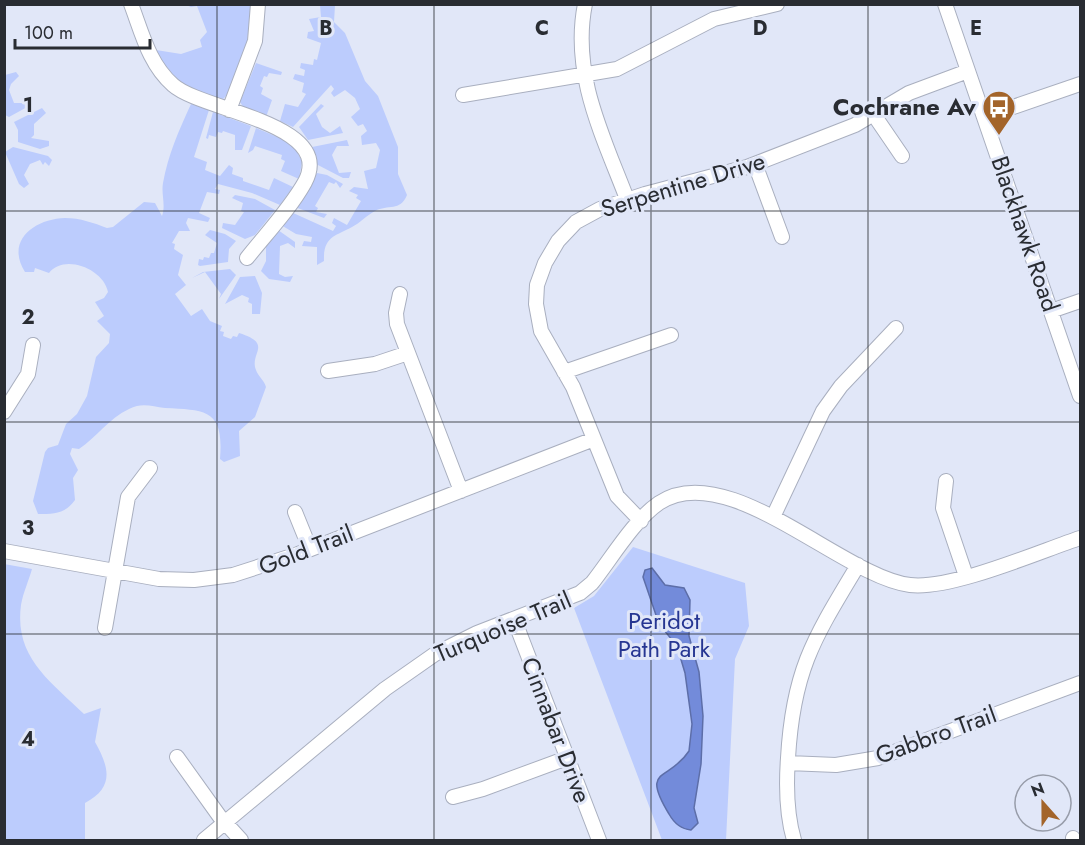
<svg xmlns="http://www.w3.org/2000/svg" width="1085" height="845" font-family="Jost,sans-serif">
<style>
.green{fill:#bcccfd}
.water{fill:#738bda;stroke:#5d6ea8;stroke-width:1.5}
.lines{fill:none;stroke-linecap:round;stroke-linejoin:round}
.minor-casing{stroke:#a9afbf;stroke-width:16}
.minor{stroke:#fff;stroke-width:14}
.grid{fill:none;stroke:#292c32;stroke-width:1.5;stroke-opacity:0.55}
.labels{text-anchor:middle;stroke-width:6;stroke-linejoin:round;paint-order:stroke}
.poi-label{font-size:24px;font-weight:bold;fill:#292c32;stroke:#e1e7f8;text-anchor:end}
.street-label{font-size:24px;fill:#292c32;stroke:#e1e7f8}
.park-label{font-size:24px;fill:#263692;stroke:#e1e7f8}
.grid-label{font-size:20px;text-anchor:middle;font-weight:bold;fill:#292c32;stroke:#e1e7f8;stroke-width:6;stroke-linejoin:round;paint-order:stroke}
</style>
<rect width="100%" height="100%" fill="#e1e7f8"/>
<path class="green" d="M186,5H251L247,43L228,94L223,99C194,98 167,75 156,50L181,54L202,47L200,40L207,32L197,6L191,7Z
M320,5H335L334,22L345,33L365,81L378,96L398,147V174L407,195C400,212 388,204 375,211C367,215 360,223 352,227C336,236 323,236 324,261L317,265V247L302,246L304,241L311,242L312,237L296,234L281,225L291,212L333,231L336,226L332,223L334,218L347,225L361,201L356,198L358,195L349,191L354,187L368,189L364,171L376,168L380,150L376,143L362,145L361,136L367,131L363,124L358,126L351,117L360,109L355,98L345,90L334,97L331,93L334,89L331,85L293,127L280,121L285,104L298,107L306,94L302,92L304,83L293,79L295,74L304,76L305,70L300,68L301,63L313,65L314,59L317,60L321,43L307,38L308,32L314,31L309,19L321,17Z
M256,63L282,72L281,75L269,73L267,77L264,76L260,86L263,88L261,94L272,100L266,117L244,108L240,102Z
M16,72L19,76L11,84L9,90L14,103H28L29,106L9,117L5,115V75Z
M191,104L209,110L194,157L207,162L205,170L220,176L229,165L233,168L232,174L243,178V181L269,190L274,178L293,187L280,205L252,193L218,184L215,189L220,190L219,194L207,192L199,213L210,218L208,222L188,218L186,223L190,231H179L172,243L175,244L174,249L183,255L178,275L186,285L175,294L191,316L202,309L210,321L222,326L220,331L224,332L223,336L231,339L233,336L237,337L239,333C274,344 249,353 256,370C258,376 264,380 266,387L255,417L239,431L240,456L224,462L220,459C224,410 207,410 165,408C152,407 143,402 129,409C108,419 97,437 79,449L72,448L70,454L78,470L73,478L75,500C65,514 54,514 38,514L33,501L45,452L48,448L58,445L66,424L77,414L87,396L96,357L109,343L110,334L97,321L104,316L95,302L104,298L108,292C104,269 64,253 49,273L35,268L34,272H25C5,240 35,219 65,218C80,218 94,223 107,228L113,227L144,202L155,203L162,216C166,205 161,194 163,183C168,155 179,130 191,104Z
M321,104L324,106L316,114L322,127L330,133L340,126L343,133L308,140L299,127Z
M42,108L46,113L34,124V135L31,138L49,141V146L40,149L18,142V130L14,122Z
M213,112L251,126L242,150H235V135L223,131L222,133L218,132L216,137L209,135L208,139L206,138Z
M256,128L294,144L302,162L299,179L281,171L285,161L281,159L282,155L255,146L253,150L248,153Z
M347,140L349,146H337L332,155L339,173L351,172L349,178H343L316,164L312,147Z
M13,147L48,156L52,160L49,166L45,162L43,165L40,160L30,164L24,175L29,184L24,188L19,184L5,152Z
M317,173L327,175L343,184L340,188L336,182L334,184L329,182L315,206L318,208L316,212L327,214L324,218L295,207Z
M235,195L255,199L275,210L255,235L245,239L222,228L223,223L235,225L244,212L241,211L243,203L232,198Z
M210,230L225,234L236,241L229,249L228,262L200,266L198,265L199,259L203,260L204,257L209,258L211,253H214L217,243L205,235Z
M278,230L295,242V248L288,243L280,246L279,274L285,277L293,276L290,282L269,279L261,271L266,261V245Z
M230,269L236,275L219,299L221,294L205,272L192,278L203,272Z
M255,276L262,293L260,314H252V304L248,302L249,298L242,295L225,304L240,277Z
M633,547L745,583L749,626L735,659L726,840H662L574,608L594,596Z
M4,564L32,569C29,580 23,593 21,605C14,657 50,681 84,714L101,708L95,742C109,767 115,787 85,803V840H5Z"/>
<path class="water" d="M652,568L665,585L684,588L690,600L689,636L699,672L703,716L701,764L694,808L698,823L691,830C680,829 674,823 669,814C640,766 669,782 689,751L692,724L685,673L677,646L659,624L643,577L645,570Z"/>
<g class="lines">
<defs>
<path id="minor" d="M131,4C142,33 149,64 173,85C202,111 336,123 305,182C290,209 266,234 247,258
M585,4C571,74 603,136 627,199
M945,4L1080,396
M463,95L617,69L714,19L777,4
M229,110L255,41L258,4
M874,115L902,156
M984,117L1080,84
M755,164L782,237
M400,294L396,313L397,324L461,491
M1051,311L1080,301
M328,371L375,364L408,353
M564,372L671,335
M4,412L28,374L33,345
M946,481L943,508L966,576
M295,512L310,549
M773,517L823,411L841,386L896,328
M641,521L617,496L573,387L541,331L536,304L537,285L545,263L558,241L576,222L600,209L645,194L747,167L855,125L909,93L968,71
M4,551L159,579L194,580L233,575L298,554L594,439
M514,619L599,840
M105,628L128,497L150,468
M177,757L220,817L241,840
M788,763L836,765L878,758L1080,683
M453,797L483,789L567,758
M1073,838L1074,840
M204,840L385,689L435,654L477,633L580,593L592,583C611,559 634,520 659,503C727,457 843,577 910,585C951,590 1038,552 1080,538
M794,840C786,813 786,786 788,758C793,670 814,638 858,565"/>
</defs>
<use href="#minor" class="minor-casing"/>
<use href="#minor" class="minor"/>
</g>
<path class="grid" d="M217,4V840M434,4V840M651,4V840M868,4V840M4,211H1080M4,422H1080M4,634H1080"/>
<defs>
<symbol id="bus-pin" viewBox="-11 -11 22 30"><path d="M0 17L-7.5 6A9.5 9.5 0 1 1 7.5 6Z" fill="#a3642a" stroke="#e1e7f8"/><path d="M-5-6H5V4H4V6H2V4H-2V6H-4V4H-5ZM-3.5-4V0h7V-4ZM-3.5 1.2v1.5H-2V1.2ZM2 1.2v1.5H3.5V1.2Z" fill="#fff"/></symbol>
</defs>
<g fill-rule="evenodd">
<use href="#bus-pin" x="980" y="88" width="38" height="52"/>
</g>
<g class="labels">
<g class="poi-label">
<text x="976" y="115">Cochrane Av</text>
</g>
<g class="street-label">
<text transform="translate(683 185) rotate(-17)" y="8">Serpentine Drive</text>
<text transform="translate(1025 234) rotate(71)" y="8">Blackhawk Road</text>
<text transform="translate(306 550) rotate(-21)" y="8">Gold Trail</text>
<text transform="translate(503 627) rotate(-23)" y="8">Turquoise Trail</text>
<text transform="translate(556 730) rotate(69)" y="8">Cinnabar Drive</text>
<text transform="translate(936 735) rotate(-20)" y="8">Gabbro Trail</text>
</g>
<g class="park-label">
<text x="664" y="629">Peridot<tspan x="664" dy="28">Path Park</tspan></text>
</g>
</g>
<g class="grid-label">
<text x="326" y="35">B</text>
<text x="542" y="35">C</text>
<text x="760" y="35">D</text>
<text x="976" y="35">E</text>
<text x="28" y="112">1</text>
<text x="28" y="324">2</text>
<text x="28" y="535">3</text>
<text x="28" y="746">4</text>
</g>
<rect width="1085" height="845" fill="none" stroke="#292c32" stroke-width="12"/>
<g transform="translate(1043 803) rotate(339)"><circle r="28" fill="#e1e7f8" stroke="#979ca9" stroke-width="1.5"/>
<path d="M0-4.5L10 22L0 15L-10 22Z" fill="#a3642a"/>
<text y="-9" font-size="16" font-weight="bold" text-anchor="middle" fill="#292c32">N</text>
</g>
<path d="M15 39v9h135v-9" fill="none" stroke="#292c32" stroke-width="3"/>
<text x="24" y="39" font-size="18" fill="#292c32" stroke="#e1e7f8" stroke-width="4.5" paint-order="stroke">100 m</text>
</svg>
